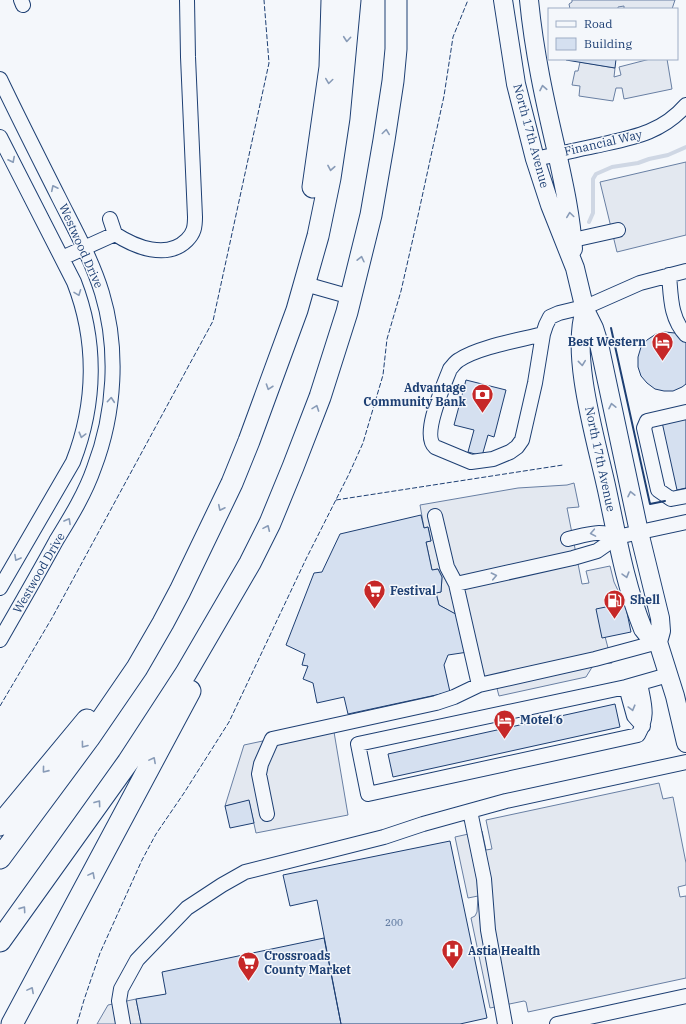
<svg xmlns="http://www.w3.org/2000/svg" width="686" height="1024" font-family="'IBM Plex Serif',serif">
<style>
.parking{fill:#e3e8f0;stroke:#687fa3}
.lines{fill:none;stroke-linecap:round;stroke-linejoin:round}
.stream{stroke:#cfd7e4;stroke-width:4}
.building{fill:#d5e0f0;stroke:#1d3f73}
.minor-casing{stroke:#1d3f73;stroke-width:16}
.major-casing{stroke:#1d3f73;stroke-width:20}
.highway-casing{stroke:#1d3f73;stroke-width:23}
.minor{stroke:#f4f7fb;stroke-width:14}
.major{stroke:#f4f7fb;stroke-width:18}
.highway{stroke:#f4f7fb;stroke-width:21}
.fence{stroke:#1d3f73;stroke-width:1;stroke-dasharray:5 2;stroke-linecap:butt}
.wall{stroke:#1d3f73;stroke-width:2}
.oneway{stroke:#889bb7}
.labels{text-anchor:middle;stroke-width:3;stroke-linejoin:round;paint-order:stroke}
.number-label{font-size:10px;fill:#4b6792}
.street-label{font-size:12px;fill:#1d3f73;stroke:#f4f7fb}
.poi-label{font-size:12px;font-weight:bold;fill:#1d3f73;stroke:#f4f7fb;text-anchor:start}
</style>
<rect width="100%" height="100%" fill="#f4f7fb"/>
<path class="parking" d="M572,0H675L672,9H624V6L618,7V9H570L569,4L572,2Z
M650,59H667L672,89L624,99L622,88H616L613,101L579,96L580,86L572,85L575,71H578L580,62L615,68L614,77L621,75L619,67Z
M686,162V235L617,252L600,182Z
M574,483L579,507L567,508L582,584L589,583L586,571L610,566L614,582L625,605L598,610L612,663L594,664L586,677L499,696L495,681L479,685L464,619L439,605L436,593L441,592L442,577L438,569L432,570L426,542L431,541L428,527L424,528L420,505L518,488L567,485Z
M333,726L348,815L256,833L249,801L225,806L244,745Z
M659,783L663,799L673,797L686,863V885L678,887L680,897L686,896V978L528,1012L526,1002L524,1001L490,1008L471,918L475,916L477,912L478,896L468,898L455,837L482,831L486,850L492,849L486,820Z
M136,999L141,1024H97L108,1005Z"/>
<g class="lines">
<path class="stream" d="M589,222L593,213V179L596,174L612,167L638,163L649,159L668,155L686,147"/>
</g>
<path class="building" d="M566,59H616L615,68L566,60Z
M665,332L675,333L686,339V384L682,387L673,391H664L655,389L647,383L641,376L638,367V357L641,347L647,340L656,334Z
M466,380L506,390L494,437L488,435L482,456L468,452L474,430L454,425Z
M686,417V488L677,490L662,422Z
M421,515L424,528L428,527L431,541L426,542L432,570L438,569L442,577L441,592L436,593L439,605L463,618L468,652L448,655L444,665L450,692L348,714L344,697L317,703L313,683L303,679L308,666L302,665L305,654L286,645L314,573L322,572L340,534Z
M625,603L631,632L602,638L596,609Z
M615,704L620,727L393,777L388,754Z
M249,800L254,823L230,828L225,806Z
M450,841L487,1018L460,1024H341L317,900L290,906L283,875Z
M324,938L341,1024H141L136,999L166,994L162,972Z"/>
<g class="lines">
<defs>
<path id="minor" d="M21,0L23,5
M0,79C19,119 39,158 59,198C74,228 92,260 102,293C119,349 115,413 94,468C85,494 70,518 56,541C38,574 19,607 0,640
M0,137L74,282C97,341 96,403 73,462L0,588
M535,159C555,155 575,150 595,146C630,138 661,134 686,105
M110,219L115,234C135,247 167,260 187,240C194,233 195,227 195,217L188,57L187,0
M573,240L618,230
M62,258L115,234
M669,275C671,296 670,318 686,335
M305,284L351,297
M543,334C520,340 478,347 459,360C455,362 453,366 450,369C444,385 421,435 435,447L471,462L493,459L510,452L517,447L522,440L535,383L543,334L546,325L550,317L559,313L588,306L640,283L686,271
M686,412L647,421L644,428L658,490L671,499L686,496
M435,516L447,567L456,584L479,685
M568,539C586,535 599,529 617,537
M456,584L573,558L597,551L617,537L686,522
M640,683C644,705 649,715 638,735L368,794L358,744L626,687L668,675
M626,687L634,716L643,726
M470,811L484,879L488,930L505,1024
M267,814L259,774L261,764L272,739L436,703L454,697L479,685L595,659L658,642
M123,1024L119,1001L121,989L137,960L187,908L222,885L245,872L384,837L423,824L506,801L686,762
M557,1024L686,996"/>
<path id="major" d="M503,0L516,84L535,159L550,205L575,268L585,310L594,328L599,344L639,532L660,618L661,631L658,642
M529,0C534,52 545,102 557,153C564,185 571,216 573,249
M585,310C570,356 597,443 607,490C617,536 625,585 643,629L647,634L658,642L675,696L686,743"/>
<path id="highway" d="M313,187L330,67L332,0
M0,825L87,720
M0,858L89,738L137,668L163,623L180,591L232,483L249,441L297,310L318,236L330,178L339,118L350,0
M0,941L128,762L186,673L250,563L270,523L293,467L320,397L347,312L371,215L384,140L393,81L396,49V0
M12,1024L190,691"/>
</defs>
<use href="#minor" class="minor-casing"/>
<use href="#major" class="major-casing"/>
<use href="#highway" class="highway-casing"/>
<use href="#minor" class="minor"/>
<use href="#major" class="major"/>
<use href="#highway" class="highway"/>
<path class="fence" d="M336,500L563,465
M0,706L52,618L213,321L269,63L264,0
M77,1024L84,1000L100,953L142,860L156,834L184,793L229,722L306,559L349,474L363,443L383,375L387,339L401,291L414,234L444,96L453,37L468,0"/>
<path class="wall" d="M611,328L650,504L665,501"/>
</g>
<defs><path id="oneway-chevron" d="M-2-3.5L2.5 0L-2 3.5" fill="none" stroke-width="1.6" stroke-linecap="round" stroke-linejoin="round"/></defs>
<g class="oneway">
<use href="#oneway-chevron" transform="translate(347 39) rotate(95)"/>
<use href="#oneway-chevron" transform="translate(329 81) rotate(98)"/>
<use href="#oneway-chevron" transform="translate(543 88) rotate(-101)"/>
<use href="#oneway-chevron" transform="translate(386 132) rotate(-82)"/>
<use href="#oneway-chevron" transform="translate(12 160) rotate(63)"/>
<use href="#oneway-chevron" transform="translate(331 168) rotate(100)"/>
<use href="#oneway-chevron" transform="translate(54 188) rotate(-116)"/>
<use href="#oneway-chevron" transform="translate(570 215) rotate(-98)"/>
<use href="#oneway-chevron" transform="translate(361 259) rotate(-77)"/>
<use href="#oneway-chevron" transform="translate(78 293) rotate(69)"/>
<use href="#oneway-chevron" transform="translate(582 363) rotate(84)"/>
<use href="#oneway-chevron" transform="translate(269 387) rotate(109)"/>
<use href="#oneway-chevron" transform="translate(111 400) rotate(-85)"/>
<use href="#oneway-chevron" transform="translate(612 406) rotate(-102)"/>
<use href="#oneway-chevron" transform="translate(316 408) rotate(-70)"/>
<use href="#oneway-chevron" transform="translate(82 435) rotate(105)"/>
<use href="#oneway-chevron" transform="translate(631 494) rotate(-102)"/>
<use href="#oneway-chevron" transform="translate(221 508) rotate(116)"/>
<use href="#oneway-chevron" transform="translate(68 521) rotate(-61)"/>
<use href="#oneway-chevron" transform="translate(267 528) rotate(-66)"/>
<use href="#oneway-chevron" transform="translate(593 533) rotate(170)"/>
<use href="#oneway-chevron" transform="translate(17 558) rotate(119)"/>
<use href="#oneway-chevron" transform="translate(626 575) rotate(74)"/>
<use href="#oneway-chevron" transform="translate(494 576) rotate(-12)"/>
<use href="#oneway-chevron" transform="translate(632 708) rotate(75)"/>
<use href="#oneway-chevron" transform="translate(84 745) rotate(127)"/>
<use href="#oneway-chevron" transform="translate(153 760) rotate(-62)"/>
<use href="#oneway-chevron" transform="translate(45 770) rotate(129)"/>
<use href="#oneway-chevron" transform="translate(98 803) rotate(-54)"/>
<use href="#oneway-chevron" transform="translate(92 875) rotate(-62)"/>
<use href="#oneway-chevron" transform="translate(23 909) rotate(-55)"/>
<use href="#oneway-chevron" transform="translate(31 990) rotate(-62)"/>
</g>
<defs>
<symbol id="hotel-pin" viewBox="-11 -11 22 30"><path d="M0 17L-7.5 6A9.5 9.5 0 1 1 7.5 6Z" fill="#c62828" stroke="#f4f7fb"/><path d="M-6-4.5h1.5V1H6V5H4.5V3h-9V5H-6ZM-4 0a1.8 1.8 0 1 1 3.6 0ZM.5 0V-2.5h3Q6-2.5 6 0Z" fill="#fff"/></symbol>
<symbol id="bank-pin" viewBox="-11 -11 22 30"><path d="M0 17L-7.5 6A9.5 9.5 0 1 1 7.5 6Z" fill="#c62828" stroke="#f4f7fb"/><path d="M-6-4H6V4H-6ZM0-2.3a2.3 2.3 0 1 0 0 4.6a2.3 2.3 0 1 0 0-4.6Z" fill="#fff"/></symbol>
<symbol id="supermarket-pin" viewBox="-11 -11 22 30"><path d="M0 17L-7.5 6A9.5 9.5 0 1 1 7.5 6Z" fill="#c62828" stroke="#f4f7fb"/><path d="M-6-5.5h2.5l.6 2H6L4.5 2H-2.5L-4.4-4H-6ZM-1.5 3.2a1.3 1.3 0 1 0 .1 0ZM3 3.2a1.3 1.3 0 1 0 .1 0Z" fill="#fff"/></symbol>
<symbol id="fuel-pin" viewBox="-11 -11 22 30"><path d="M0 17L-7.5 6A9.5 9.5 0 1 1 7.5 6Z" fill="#c62828" stroke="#f4f7fb"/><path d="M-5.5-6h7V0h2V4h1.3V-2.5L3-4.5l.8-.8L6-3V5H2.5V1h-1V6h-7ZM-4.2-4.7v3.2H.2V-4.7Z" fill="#fff"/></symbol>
<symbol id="hospital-pin" viewBox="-11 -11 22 30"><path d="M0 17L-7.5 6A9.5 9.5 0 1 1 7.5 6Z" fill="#c62828" stroke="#f4f7fb"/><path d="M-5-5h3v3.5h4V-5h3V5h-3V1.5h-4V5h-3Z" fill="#fff"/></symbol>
</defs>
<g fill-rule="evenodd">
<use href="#hotel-pin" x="650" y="330" width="25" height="34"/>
<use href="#bank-pin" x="470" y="382" width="25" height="34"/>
<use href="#supermarket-pin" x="362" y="578" width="25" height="34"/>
<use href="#fuel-pin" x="602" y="588" width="25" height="34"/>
<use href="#hotel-pin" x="492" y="708" width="25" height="34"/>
<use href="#hospital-pin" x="440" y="938" width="25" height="34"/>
<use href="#supermarket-pin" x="236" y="950" width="25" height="34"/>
</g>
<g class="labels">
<g class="number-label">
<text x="394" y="926">200</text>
</g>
<g class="street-label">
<text transform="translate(531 136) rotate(75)" y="4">North 17th Avenue</text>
<text transform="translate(603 143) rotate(-13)" y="4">Financial Way</text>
<text transform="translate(81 246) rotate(66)" y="4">Westwood Drive</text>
<text transform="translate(600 459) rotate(78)" y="4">North 17th Avenue</text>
<text transform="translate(39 573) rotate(-60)" y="4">Westwood Drive</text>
</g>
<g class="poi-label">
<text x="646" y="346" text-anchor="end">Best Western</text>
<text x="466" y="392" text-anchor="end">Advantage<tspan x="466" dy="14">Community Bank</tspan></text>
<text x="390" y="595">Festival</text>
<text x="630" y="604">Shell</text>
<text x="520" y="724">Motel 6</text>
<text x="468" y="955">Astia Health</text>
<text x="264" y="960">Crossroads<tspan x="264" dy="14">County Market</tspan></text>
</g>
</g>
<rect x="548" y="8" width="130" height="52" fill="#f4f7fb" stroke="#9eadc5"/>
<rect x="556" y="21" width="20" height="6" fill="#f4f7fb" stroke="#9eadc5"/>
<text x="584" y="28" font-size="12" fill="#1d3f73">Road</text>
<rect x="556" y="38" width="20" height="12" fill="#d5e0f0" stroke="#9eadc5"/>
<text x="584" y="48" font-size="12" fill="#1d3f73">Building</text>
</svg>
